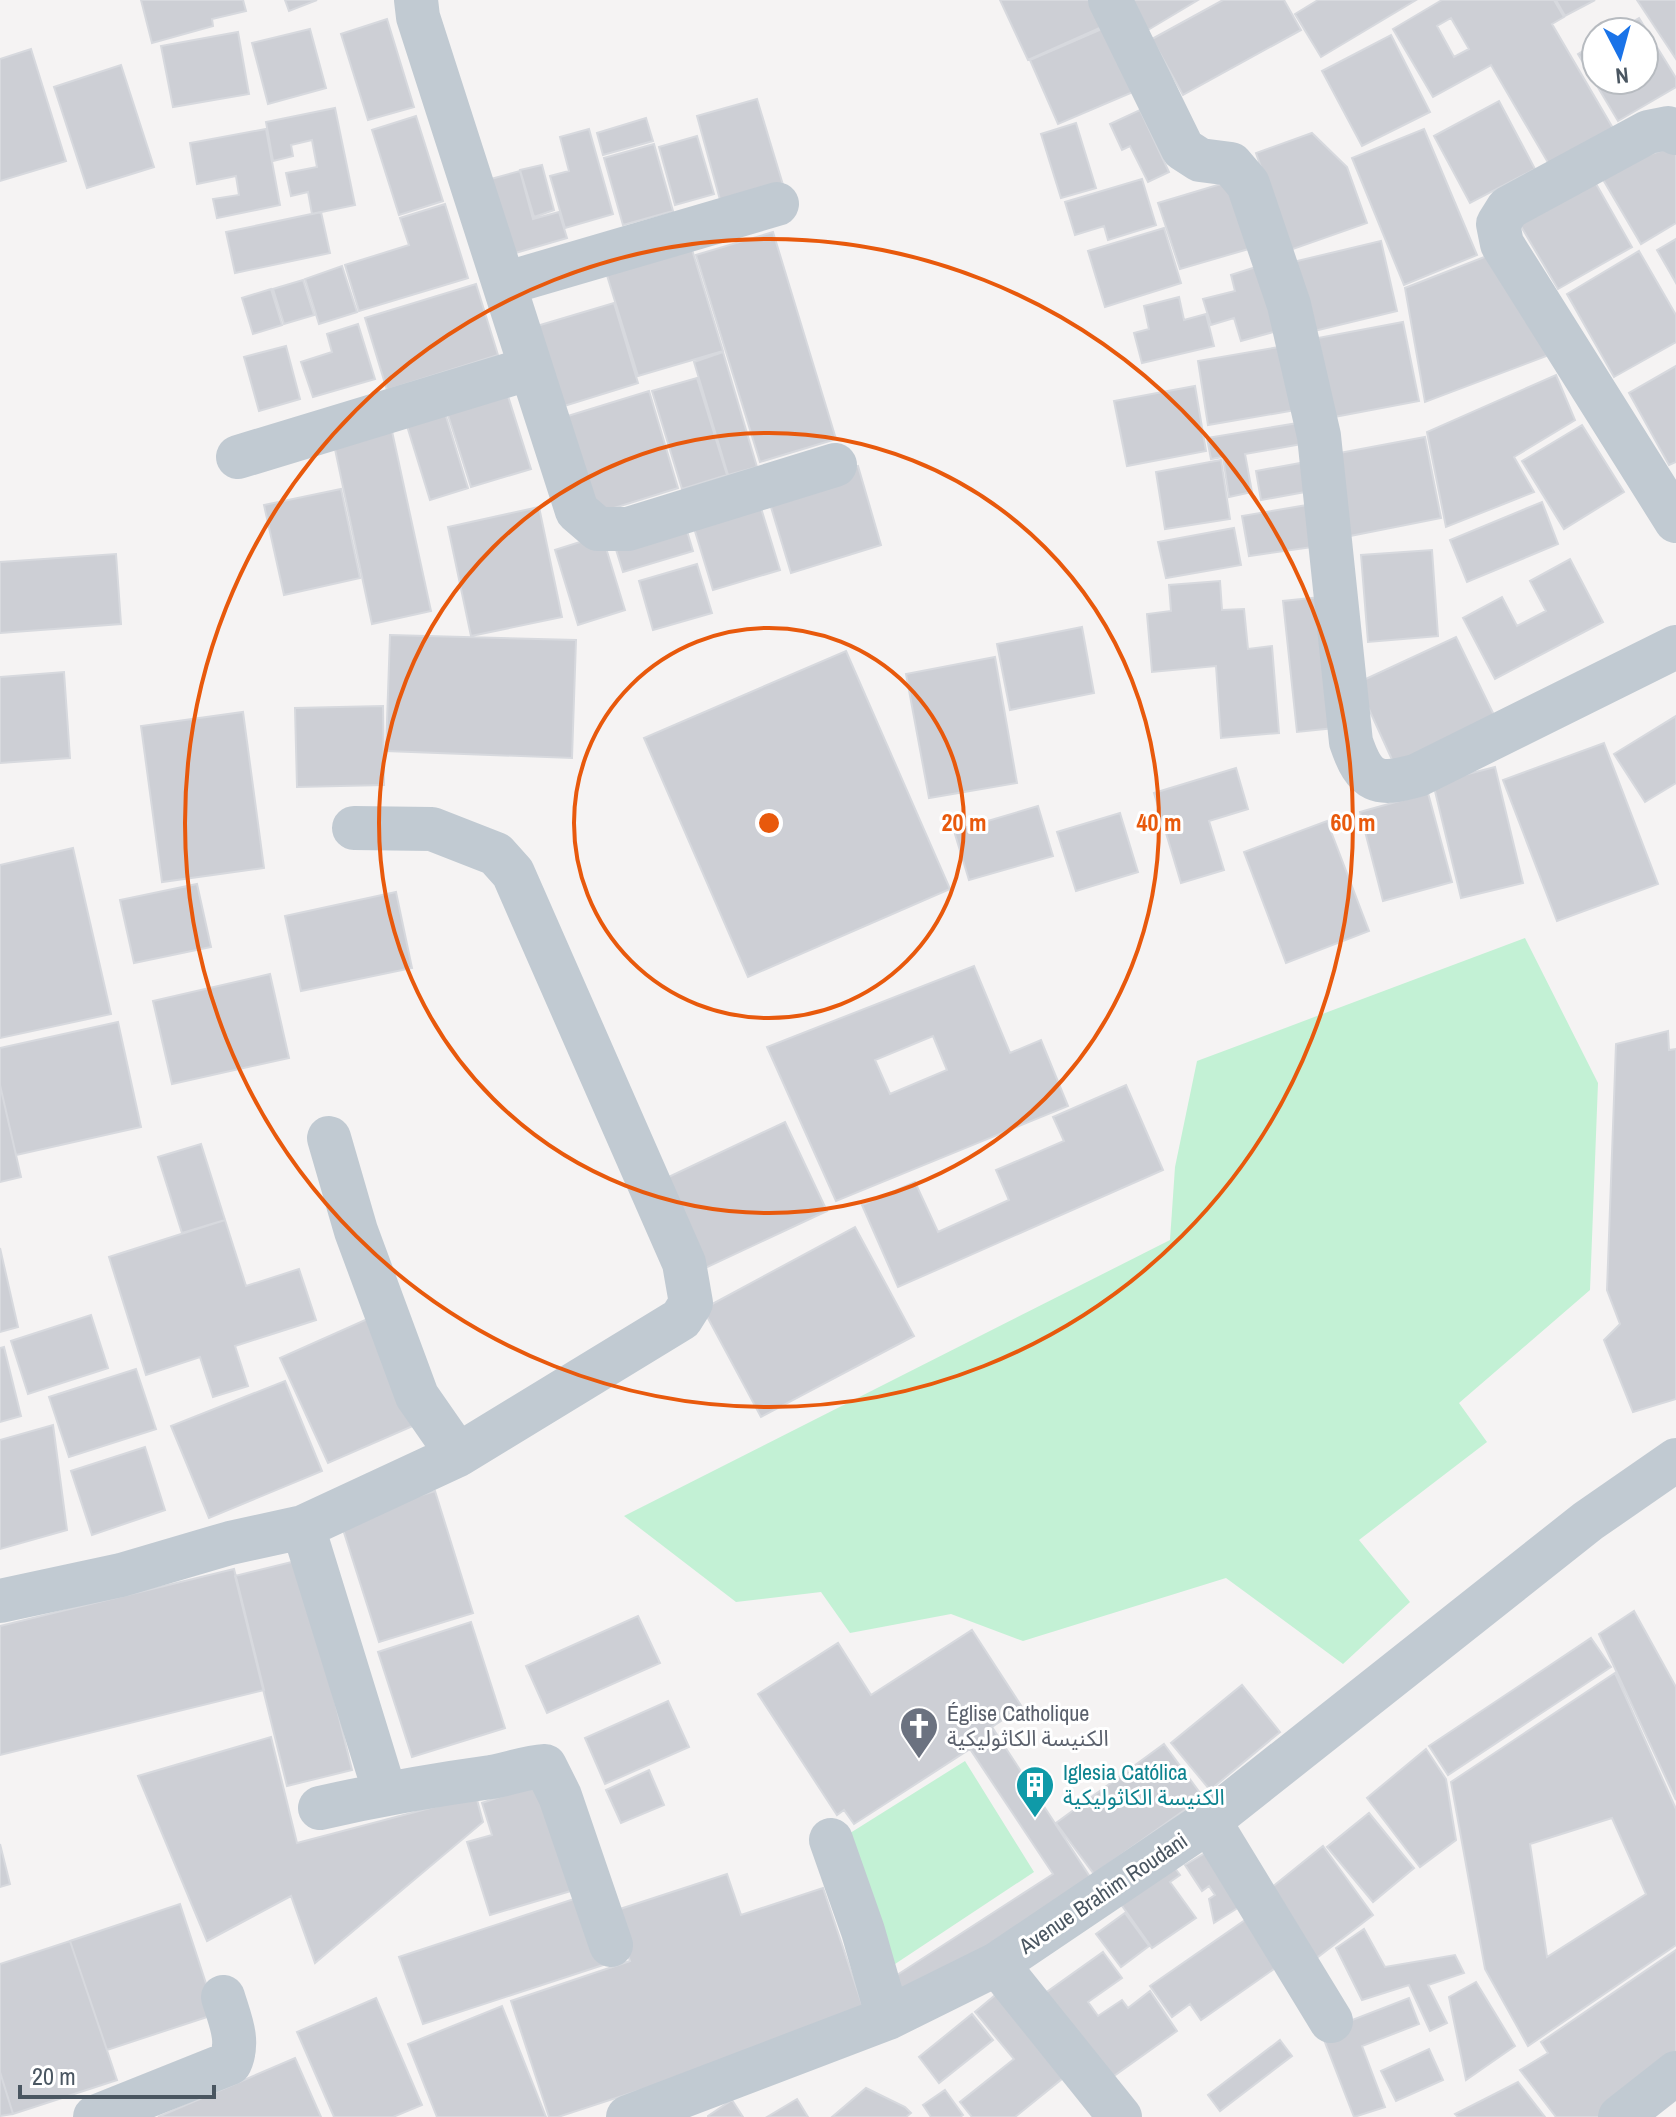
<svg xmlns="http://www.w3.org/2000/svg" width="1676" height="2117" font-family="'Archivo Narrow','Noto Sans Arabic',sans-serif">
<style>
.green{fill:#c3f1d5}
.building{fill:#cdcfd5;stroke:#d7d9de;stroke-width:2;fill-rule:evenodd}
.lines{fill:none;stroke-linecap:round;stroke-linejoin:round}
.minor{stroke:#c1cad2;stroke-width:44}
.ring{fill:none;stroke:#e8590c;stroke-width:4}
.labels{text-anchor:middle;stroke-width:6;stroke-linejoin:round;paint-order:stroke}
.worship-label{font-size:22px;fill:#5b616d;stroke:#fff;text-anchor:start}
.culture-label{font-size:22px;fill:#0d838f;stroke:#fff;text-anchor:start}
.street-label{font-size:22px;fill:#4a5661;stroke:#fff}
.centre{fill:#e8590c;stroke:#fff;stroke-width:4}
.ring-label{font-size:24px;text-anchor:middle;font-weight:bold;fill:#e8590c;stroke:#fff;stroke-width:6;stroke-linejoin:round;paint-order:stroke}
</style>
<rect width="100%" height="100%" fill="#f5f3f3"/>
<path class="green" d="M1525,938L1598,1083L1590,1290L1459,1403L1487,1442L1359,1540L1410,1602L1343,1664L1226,1578L1023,1641L951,1614L850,1633L821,1592L736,1602L624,1516L1170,1240L1175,1167L1197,1061Z
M965,1761L1034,1872L889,1968L847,1835Z"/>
<path class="building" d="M141,0H243L246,11L212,19L213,26L152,43Z
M285,0H317L289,11Z
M1000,0H1090L1102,27L1028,60Z
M1130,0H1198L1148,30Z
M1223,0H1284L1301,30L1183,95L1152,39Z
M1318,0H1416L1321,57L1295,14Z
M1442,0H1554L1564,17L1552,24L1614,130L1550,166L1491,65L1433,97L1393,29ZM1451,18L1469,49L1454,57L1437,26Z
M1556,0H1595L1565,16Z
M1637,0H1676V59Z
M1639,18L1676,78V87L1618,121L1578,54L1596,43V80H1644V32H1615Z
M387,19L414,107L368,120L341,34Z
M1104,28L1133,92L1058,124L1030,60Z
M310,29L326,88L268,104L252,43Z
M238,32L249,94L173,107L161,46Z
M1391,35L1430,112L1362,146L1322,71Z
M31,49L66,161L0,181V59Z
M121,65L154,167L87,188L54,87Z
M757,99L784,188L722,207L697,116Z
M1499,101L1535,169L1470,203L1434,136Z
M335,108L355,205L312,214L308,192L291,196L286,173L317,167L312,140L291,145L293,156L273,161L266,122Z
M1140,110L1169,172L1148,182L1130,146L1122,150L1110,124Z
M416,116L443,201L399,215L372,130Z
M646,118L653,141L603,155L597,133Z
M1076,123L1096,188L1061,198L1041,134Z
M266,129L280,205L217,218L213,199L239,195L236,176L197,184L190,143Z
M589,129L613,214L565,228L550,176L569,171L560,137Z
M1424,129L1477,255L1404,285L1352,158Z
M1312,133L1347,167L1367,223L1290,250L1256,153Z
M697,136L714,194L675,205L659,147Z
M654,144L673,211L623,225L604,158Z
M1676,146V223L1641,244L1598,171Z
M542,165L554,210L534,217L520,170Z
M520,171L533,219L559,212L567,238L512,254L491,179Z
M1591,175L1632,247L1558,289L1516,218Z
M1142,179L1156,225L1108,240L1104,226L1075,235L1065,202Z
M1231,181L1252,248L1180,269L1158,203Z
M445,204L468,278L359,311L345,265L409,245L400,218Z
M321,212L330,253L235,273L226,232Z
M1164,228L1181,283L1105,307L1088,251Z
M773,232L836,439L760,462L696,255Z
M1676,239V283L1657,250Z
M1381,241L1397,311L1310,332L1293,262Z
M690,243L723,351L638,376L605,269Z
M1639,251L1676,315V342L1614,377L1567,294Z
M1492,254L1549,355L1425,402L1405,288Z
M342,266L357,312L319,324L305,279Z
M1259,266L1277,331L1241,341L1234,318L1211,325L1203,299L1235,291L1231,275Z
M303,280L314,315L284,324L273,289Z
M476,284L498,355L387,390L365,318Z
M271,289L282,325L253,334L242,298Z
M1179,297L1184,320L1206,314L1214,346L1142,363L1134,333L1149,329L1144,306Z
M614,303L638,383L561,407L537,326Z
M1403,322L1419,401L1334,417L1318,338Z
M358,324L375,379L313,397L301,362L332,352L327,334Z
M286,346L300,399L259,411L244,357Z
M1285,346L1296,410L1208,425L1198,361Z
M723,352L757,467L728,475L694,362Z
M1676,366V462L1669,465L1629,393Z
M1556,375L1575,420L1514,457L1534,492L1446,527L1427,432Z
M697,378L727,475L682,489L652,391Z
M1195,386L1206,451L1127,466L1114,401Z
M649,391L678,488L598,513L568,416Z
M507,393L531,469L471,487L447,412Z
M445,413L468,488L430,500L407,426Z
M390,422L431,611L372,624L332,435Z
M1298,423L1302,444L1245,454L1252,492L1229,497L1223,457L1211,459L1207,438Z
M1582,425L1624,492L1564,529L1522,461Z
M1425,437L1441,518L1350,536L1334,454Z
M1221,460L1230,519L1165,529L1156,472Z
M1306,462L1311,491L1261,500L1256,471Z
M858,466L881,545L791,573L767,494Z
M341,489L360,578L284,595L264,505Z
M757,495L780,570L713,590L690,515Z
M1542,502L1558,544L1467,582L1450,540Z
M1313,504L1320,546L1249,556L1242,516Z
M539,507L562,617L471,636L448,527Z
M683,518L693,551L623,572L613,540Z
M1234,528L1241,565L1166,578L1158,542Z
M602,535L625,610L578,625L555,550Z
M1432,550L1438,636L1368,642L1361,555Z
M116,554L121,624L0,633V562Z
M1570,559L1603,622L1495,679L1463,618L1502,597L1517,626L1546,611L1530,581Z
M697,564L712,613L653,630L639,581Z
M1220,581L1222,610L1244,609L1248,649L1272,646L1279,733L1221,738L1216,666L1152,672L1147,614L1171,611L1169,585Z
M1330,596L1344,727L1297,732L1283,601Z
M1082,627L1094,693L1010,710L997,644Z
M390,635L576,640L572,758L386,751Z
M1456,637L1495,717L1394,764L1357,683Z
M846,651L950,889L748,977L644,738Z
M995,657L1017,783L929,798L906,674Z
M64,672L70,758L0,763V677Z
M383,706L384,785L297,787L295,708Z
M243,712L264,868L162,882L141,726Z
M1676,716V783L1645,802L1614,754Z
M1604,743L1658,884L1557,921L1503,780Z
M1495,767L1523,883L1461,898L1433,783Z
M1236,768L1248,809L1209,821L1224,870L1181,883L1154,793Z
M1428,793L1452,882L1383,901L1360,812Z
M1038,806L1053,856L969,880L954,831Z
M1120,813L1138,872L1076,891L1057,832Z
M1327,821L1369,931L1286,963L1244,852Z
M73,848L111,1014L0,1038V865Z
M197,884L211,947L134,963L120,900Z
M396,892L412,968L301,991L285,916Z
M974,966L1010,1053L1041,1040L1068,1106L836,1201L767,1047ZM933,1036L947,1070L890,1094L875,1060Z
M270,974L289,1058L172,1084L153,1001Z
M118,1022L141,1127L16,1155L0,1085V1048Z
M1668,1031L1669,1050L1676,1049V1399L1633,1412L1604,1340L1620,1324L1607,1290L1616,1044Z
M0,1085L21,1177L0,1182Z
M1126,1085L1163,1170L898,1287L862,1205L915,1182L938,1232L1009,1200L996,1170L1064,1141L1053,1117Z
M785,1122L827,1211L701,1270L658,1182Z
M201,1144L225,1220L182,1233L158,1157Z
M225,1220L246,1286L299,1269L316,1320L235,1346L248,1386L213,1397L200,1357L146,1375L109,1257Z
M855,1227L914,1336L761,1417L703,1309Z
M0,1248L18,1327L0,1332Z
M91,1315L108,1368L28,1394L11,1341Z
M374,1316L422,1422L328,1463L280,1358Z
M4,1347L21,1416L0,1422V1348Z
M136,1369L156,1429L69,1457L49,1397Z
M285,1381L322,1471L209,1518L171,1426Z
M53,1425L67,1530L0,1549V1440Z
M145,1447L165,1510L92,1535L71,1471Z
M435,1491L473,1613L379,1642L340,1520Z
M300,1560L352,1770L287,1786L235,1576Z
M234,1569L264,1690L0,1755V1626Z
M1634,1611L1676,1687V1800L1599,1634Z
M638,1616L660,1663L547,1713L526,1666Z
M471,1622L505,1728L412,1757L378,1652Z
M972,1630L1022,1707L992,1727L1094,1883L910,2001L894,1977L1053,1874L970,1749L854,1824L844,1810L837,1815L758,1694L838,1643L871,1695Z
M1591,1638L1611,1667L1448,1775L1429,1746Z
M1615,1673L1676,1809V1945L1528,2046L1485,1969L1451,1782ZM1612,1818L1646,1894L1547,1957L1530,1844Z
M1242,1685L1280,1732L1210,1790L1171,1743Z
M668,1701L689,1747L605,1784L585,1738Z
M271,1737L297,1843L476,1796L483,1822L315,1963L291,1896L207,1941L138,1776Z
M1164,1744L1203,1797L1094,1874L1056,1823Z
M1426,1749L1446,1779L1456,1840L1420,1867L1367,1798Z
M649,1770L664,1805L621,1823L606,1790Z
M540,1783L574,1890L490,1915L467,1842L492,1835L482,1803Z
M1369,1813L1414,1868L1373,1902L1327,1847Z
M0,1844L10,1884L0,1887Z
M1323,1846L1373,1915L1314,1960L1266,1892Z
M1210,1850L1244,1904L1214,1923L1209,1899L1215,1895L1209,1886L1202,1891L1185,1865Z
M1166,1856L1180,1875L1170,1882L1196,1918L1152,1948L1113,1893Z
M727,1874L741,1915L823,1888L866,2016L558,2117H549L511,2001L630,1961L614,1911Z
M580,1897L603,1965L423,2024L399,1957Z
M180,1904L216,2014L107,2050L70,1941Z
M1125,1913L1149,1946L1121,1967L1096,1934Z
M1251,1916L1284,1962L1201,2020L1190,2004L1172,2017L1150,1986Z
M1364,1929L1385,1967L1455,1955L1464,1973L1428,1985L1447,2023L1430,2031L1409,1985L1362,2000L1336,1948Z
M70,1941L117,2080L13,2114L0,2072V1964Z
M1676,1950V2063L1611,2117H1556L1520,2070L1548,2053L1541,2042Z
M1103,1952L1122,1978L1088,2002L1098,2016L1122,2000L1128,2008L1150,1991L1177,2031L1104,2083L1041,1996Z
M1476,1982L1515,2046L1466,2080L1449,1997Z
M1005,1987L1073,2070L1015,2117H972L960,2102L1014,2059L975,2012Z
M376,1998L422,2105L393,2117H334L297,2032Z
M1409,1998L1419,2024L1362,2046L1385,2107L1354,2117L1321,2032Z
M502,2006L546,2117H437L408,2044Z
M972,2014L993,2040L939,2083L919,2057Z
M1280,2040L1292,2056L1220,2111L1208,2095Z
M1429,2049L1443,2080L1396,2101L1381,2071Z
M295,2058L321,2117H158Z
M0,2072L13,2114L0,2116Z
M1518,2082L1545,2117H1458L1455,2114Z
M866,2088L905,2107L911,2113L906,2117H832Z
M945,2090L963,2115L960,2117H931L923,2105Z
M797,2099L808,2117H767Z
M732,2100L743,2117H708V2116Z"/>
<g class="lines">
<path class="minor" d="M416,0L418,17L577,511L598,529H628L835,465
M1110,0L1183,149L1200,160L1231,164L1248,184L1289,305L1319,436L1351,742C1365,783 1377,787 1418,775L1676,647
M1676,133L1668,128L1648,132L1508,208L1498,224L1502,244L1676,521
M504,284L777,204
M238,457L531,368
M329,1138L356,1231L417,1396L458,1455
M303,1527L385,1793
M0,1601L121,1575L230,1543L303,1527L458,1455L681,1319L691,1303L684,1263L513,873L496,854L432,829L354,828
M320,1808C377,1795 433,1785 491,1777C509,1774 526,1767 545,1766L560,1796L611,1945
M1209,1821L1331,2021
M831,1840L863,1931L888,2018
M997,1964L1120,2117
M95,2117L230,2063C240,2041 230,2020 223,1997
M628,2117L888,2018L997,1964L1209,1821L1588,1521L1676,1460
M1620,2117L1676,2073"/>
</g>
<g class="ring">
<circle cx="769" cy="823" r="195"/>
<circle cx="769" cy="823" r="390"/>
<circle cx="769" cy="823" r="584"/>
</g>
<defs>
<symbol id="church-pin" viewBox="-11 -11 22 30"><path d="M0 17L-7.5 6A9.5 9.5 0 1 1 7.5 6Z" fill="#6b7280" stroke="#fff"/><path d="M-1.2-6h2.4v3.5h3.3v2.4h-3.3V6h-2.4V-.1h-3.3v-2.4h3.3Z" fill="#fff"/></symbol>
<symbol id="building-pin" viewBox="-11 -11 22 30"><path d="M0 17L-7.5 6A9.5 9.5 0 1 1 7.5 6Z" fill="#0f9aa8" stroke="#fff"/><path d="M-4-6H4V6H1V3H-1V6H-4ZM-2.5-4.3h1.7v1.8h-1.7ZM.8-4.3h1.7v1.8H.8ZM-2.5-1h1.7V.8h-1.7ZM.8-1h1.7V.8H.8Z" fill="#fff"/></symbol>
</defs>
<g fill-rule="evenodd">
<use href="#church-pin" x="897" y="1704" width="44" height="60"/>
<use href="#building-pin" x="1013" y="1763" width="44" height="60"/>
</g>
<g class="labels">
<g class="worship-label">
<text x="947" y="1721">Église Catholique<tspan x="947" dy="25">الكنيسة الكاثوليكية</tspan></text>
</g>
<g class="culture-label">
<text x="1063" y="1780">Iglesia Católica<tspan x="1063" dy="25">الكنيسة الكاثوليكية</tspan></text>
</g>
<g class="street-label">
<text transform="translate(1103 1893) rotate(-34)" y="8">Avenue Brahim Roudani</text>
</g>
</g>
<circle cx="769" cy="823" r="12" class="centre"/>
<g class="ring-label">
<text x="964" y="831">20 m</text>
<text x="1159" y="831">40 m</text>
<text x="1353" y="831">60 m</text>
</g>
<g transform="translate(1620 56) rotate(174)"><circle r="38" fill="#ffffff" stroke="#b7bbc0" stroke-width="2"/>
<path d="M0-6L14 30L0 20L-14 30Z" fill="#1a73e8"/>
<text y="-12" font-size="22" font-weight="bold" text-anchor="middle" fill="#4a5661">N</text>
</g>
<path d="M20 2085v12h194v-12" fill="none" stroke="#4a5661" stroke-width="4"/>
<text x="32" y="2085" font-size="24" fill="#4a5661" stroke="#ffffff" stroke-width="6" paint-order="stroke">20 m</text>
</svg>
